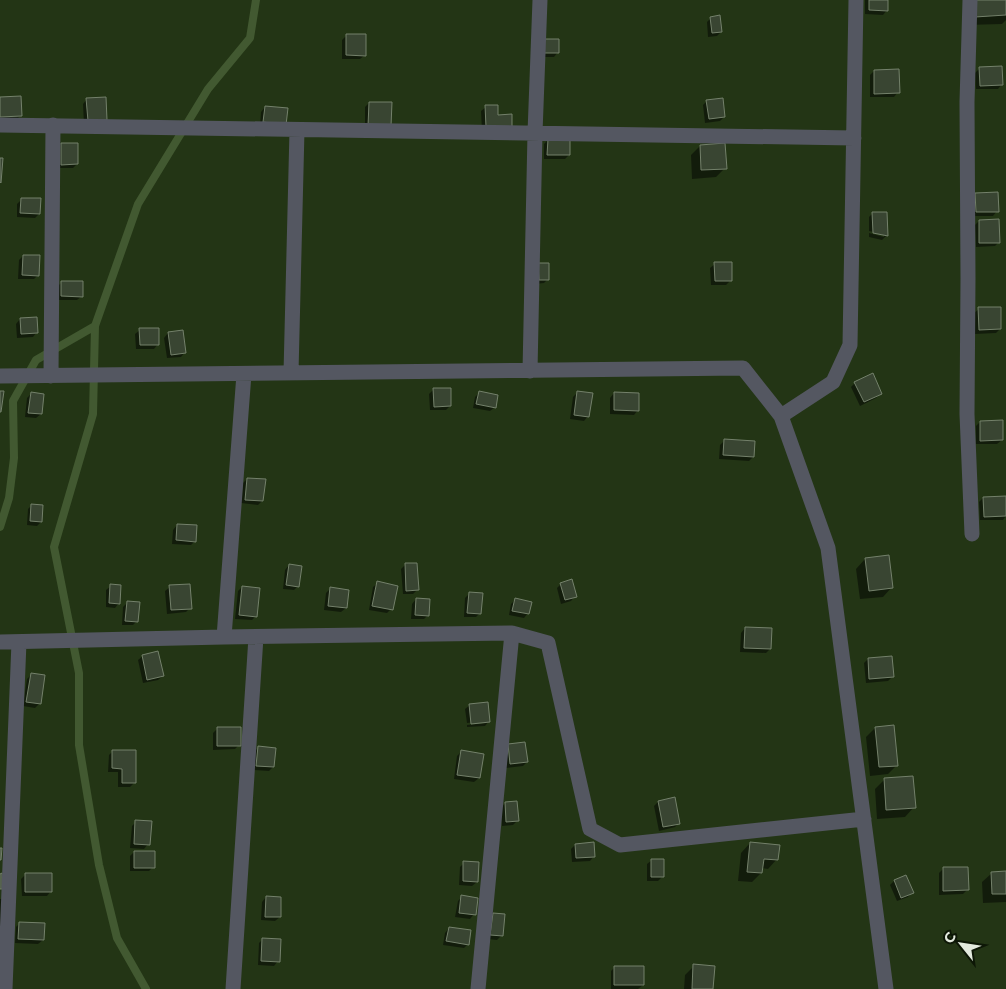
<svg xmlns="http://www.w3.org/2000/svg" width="1006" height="989" font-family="Montserrat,sans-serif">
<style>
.green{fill:#233515}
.shadow{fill:#0007}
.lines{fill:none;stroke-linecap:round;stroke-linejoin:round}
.stream{stroke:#425931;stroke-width:8}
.building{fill:#394532;stroke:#74816b}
.minor{stroke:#545761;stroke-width:15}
</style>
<rect width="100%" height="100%" fill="#16200e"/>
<path class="green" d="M0,0H1006V989H0Z"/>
<path class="shadow" d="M865,0H887V10L883,15L865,14Z
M1006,0V20L1002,24L966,25L965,2Z
M711,18L721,32L717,36L708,37L707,22Z
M347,35L365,55L360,59H342V40Z
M544,40L558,52L554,57H540Z
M980,68L1002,84L998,89H976L975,73Z
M874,71L898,92L894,97H870V75Z
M0,98L21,115L16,120H0Z
M87,99H105L84,125L83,104Z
M707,101L724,117L720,121L705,123L703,105Z
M369,103L386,130H365V107Z
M265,107L286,110L260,126L261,112Z
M486,107L497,116L482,131L481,111Z
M548,140L569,155L565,159H544V144Z
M61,144L77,164L73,168H57V148Z
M700,146L725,168L716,177L692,179L691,155Z
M976,194L997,211L993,216H972V198Z
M22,199L39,214L35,218L17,217V204Z
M873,213L886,236L882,240L869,237V233L884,237V234L869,231V217Z
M979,221L999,242L995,246L976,247L975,225Z
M23,256L38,275L34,279H18L19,260Z
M715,264L731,280L726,285H711L710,268Z
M539,265L548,279L544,283L535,284Z
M62,282L82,296L77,300H57V287Z
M979,309L1000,329L996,333L975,334L974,313Z
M20,319L37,332L33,337L17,338L16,324Z
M140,330L158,344L154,349H136L135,334Z
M168,333L185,352L181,357L167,358L164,338Z
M855,383L881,393L876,398L860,406L851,387Z
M434,389L450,406L446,410H430L429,394Z
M479,393L495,407L490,411L473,408L475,397Z
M577,393L588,416L584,421L570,419L573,397Z
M614,393L638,410L634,415L610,414V398Z
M31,394L41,414L36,418L25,417L27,398Z
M980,422L1002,440L997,444H976V426Z
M725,440L753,457L749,461L719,459L720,445Z
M247,479L262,501L258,505L241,503L243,483Z
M1006,497V516L1003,520H980L979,502L983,498Z
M32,505L41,522L37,526L27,525L28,509Z
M177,525L195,541L191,545L172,544L173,530Z
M865,559L892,587L883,597L860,599L856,569Z
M406,564L418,589L413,594H403L401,569Z
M289,565L298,586L294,590L283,589L285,570Z
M378,583L391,609L387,613L369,610L373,587Z
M561,584L575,596L571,601L561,604L557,588Z
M111,586L119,603L115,608L106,607V590Z
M170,587L190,608L186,612L167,614L165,591Z
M242,587L256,616L252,620L235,619L238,591Z
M330,589L346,608L341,612L324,610L326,593Z
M469,594L480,613L476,617H464L465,598Z
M416,599L428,615L424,619H411L412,604Z
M515,600L528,613L524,618L509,615L511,604Z
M127,603L137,621L133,625H122L123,607Z
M745,628L770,649L766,653L740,652L741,633Z
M143,656L163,676L158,680L143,683L138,660Z
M868,659L893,676L888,681L866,683L864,663Z
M31,675L39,704L35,708L23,706L27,679Z
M470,705L489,721L485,726L467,727V725L486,723V721L467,723L465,709Z
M875,728L897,765L888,774L870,776L866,737Z
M217,729L239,745L235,749L213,750V733Z
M508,745L527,762L523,766L506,768Z
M258,748L273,767L269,771L253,770L254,752Z
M113,751L134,783L130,787H118V772H108L109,755Z
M461,752L479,778L474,782L454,779L457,756Z
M912,778L914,807L905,817L877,819L875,789L884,780Z
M658,802L679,823L675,827L659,831L654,806Z
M505,803L517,821L513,825L502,826L501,808Z
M136,822L148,844L144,849L130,848L132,826Z
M750,843L777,859L768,869L762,868L761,873L752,882L738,881L741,853Z
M575,845L594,856L590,861L572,862L571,849Z
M134,852L153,867L149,871H130V856Z
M652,860L662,877L658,881H647V864Z
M464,863L477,882L472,886L459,885L460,867Z
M943,869L967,890L963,894L939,895V873Z
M1006,872V902L983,903L982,882L992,873Z
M26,874L51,891L47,896H22L21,879Z
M894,881L912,892L908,897L897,901L890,885Z
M266,897L280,917L275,921L261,920L262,902Z
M462,897L474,914L470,919L455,917L458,901Z
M0,899H3L0,933Z
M493,914L504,915L501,936L497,940L487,939L489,918Z
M20,923L43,940L38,944L15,943L16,927Z
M449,928L468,944L464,948L443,945L445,933Z
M263,939L278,961L274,966L258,965L259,943Z
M694,966L712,989H684L685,975Z
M615,967L643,985L638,989H611V971Z"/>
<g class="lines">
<path class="stream" d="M0,527L9,498L14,458L13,401L36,360L95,326
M146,989L117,938L99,865L79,745V673L54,547L93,414L95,326L138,204L208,89L250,38L256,0"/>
</g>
<path class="building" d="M869,0H888V11L869,10Z
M974,0H1006V15L975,17Z
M720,15L722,32L712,33L710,17Z
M346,34H366V56L346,55Z
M543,39H559V53H544Z
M1002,66L1003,85L980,86L979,67Z
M899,69L900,93L874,94V70Z
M21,96L22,116L0,117V97Z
M106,97L107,120L88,121L86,98Z
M723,98L725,117L709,119L706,100Z
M369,102H392L391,126H368Z
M485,105H498V115L512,114V127H486Z
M265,106L288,108L286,125L263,122Z
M548,139H570V155H547Z
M61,143H78V164L61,165Z
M725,143L727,169L701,170L700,145Z
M0,158H3L1,183L0,182Z
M998,192L999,212H976L975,193Z
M21,198H41L40,214L20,213Z
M872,212H887L888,236L873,233Z
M999,219L1000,243H979V220Z
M23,255H40L39,276L22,275Z
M714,262H732V281H715Z
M538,263H549V280H539Z
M61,281H83V297L61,296Z
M978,307H1001V329L979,330Z
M37,317L38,333L21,334L20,318Z
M139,328H159V345H140Z
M183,330L186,353L171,355L168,332Z
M873,373L882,394L864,402L854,382Z
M433,388H451V406L434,407Z
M0,391H4L1,412H0Z
M479,391L498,395L496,408L476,404Z
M577,391L593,393L589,417L574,415Z
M31,392L44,394L42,414L28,413Z
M614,392L639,393V411L614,410Z
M1003,420V440L980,441V421Z
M724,439L755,441L754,457L723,455Z
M247,478L266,479L263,501L245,500Z
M1006,496V516L984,517L983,497Z
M31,504L43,505L42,522L30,521Z
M177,524L197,525L196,542L176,540Z
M889,555L893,588L869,591L865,558Z
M405,563H417L419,590L406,591Z
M289,564L302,566L299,587L286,585Z
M572,579L577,597L565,600L560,583Z
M377,581L398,586L393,610L372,606Z
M110,584L121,585L120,604L109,603Z
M190,584L192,609L171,610L169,585Z
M242,586L260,588L257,617L239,615Z
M330,587L349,590L347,608L328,606Z
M469,592L483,593L481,614L467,613Z
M416,598L430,599L429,616L415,615Z
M515,598L532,602L529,614L512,611Z
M127,601L140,602L138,622L125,621Z
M745,627L772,628L771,649L744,648Z
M158,651L164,676L147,680L142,655Z
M892,656L894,677L869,679L868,658Z
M31,673L45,675L41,704L26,702Z
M488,702L490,722L471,724L469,704Z
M894,725L898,766L879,767L875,727Z
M217,727H241V746H217Z
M525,742L528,762L510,764L508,744Z
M258,746L276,748L274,767L256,766Z
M112,750H136V783H122V769L112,768Z
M461,750L484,754L480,778L457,775Z
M913,776L916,808L886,810L884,778Z
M675,797L680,824L663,827L658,801Z
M517,801L519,821L506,822L505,802Z
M135,820L152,821L150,845L134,844Z
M594,842L595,857L576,858L575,844Z
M750,842L780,845L778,860L764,859L762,873L747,872Z
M0,848H2L1,860H0Z
M134,851H155V868H134Z
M651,859H664V877H651Z
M463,861L479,862L478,882L463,881Z
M943,867H968L969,890L943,891Z
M1006,871V894H992L991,872Z
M2,873V889H0V874Z
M25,873H52V892H25Z
M906,875L914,893L901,898L894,880Z
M461,895L478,898L476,915L459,913Z
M266,896L281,897V917H265Z
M493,913L505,914L503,936L490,935Z
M19,922L45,923L44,940L18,939Z
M449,927L471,930L469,945L446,941Z
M262,938L281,939L280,962L261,961Z
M693,964L715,966L713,989H692Z
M614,966H644V985H614Z"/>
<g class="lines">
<path class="minor" d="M970,0L967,102L968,278L967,414L972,534
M0,125L854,138
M530,371L535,133L540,0
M291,373L297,130
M0,376L743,368L781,416L828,548L886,989
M51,376L53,125
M781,416L833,382L850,345L856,0
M512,633L548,643L590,829L620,845L864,819
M224,637L244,374
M0,642L224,637L512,633L478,989
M5,989L19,642
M233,989L256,637"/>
</g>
<g transform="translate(961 944) rotate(300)" stroke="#0d1706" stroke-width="4" paint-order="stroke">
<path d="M0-4L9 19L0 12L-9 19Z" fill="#e3eade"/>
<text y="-8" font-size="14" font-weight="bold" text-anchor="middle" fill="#e3eade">С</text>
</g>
</svg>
